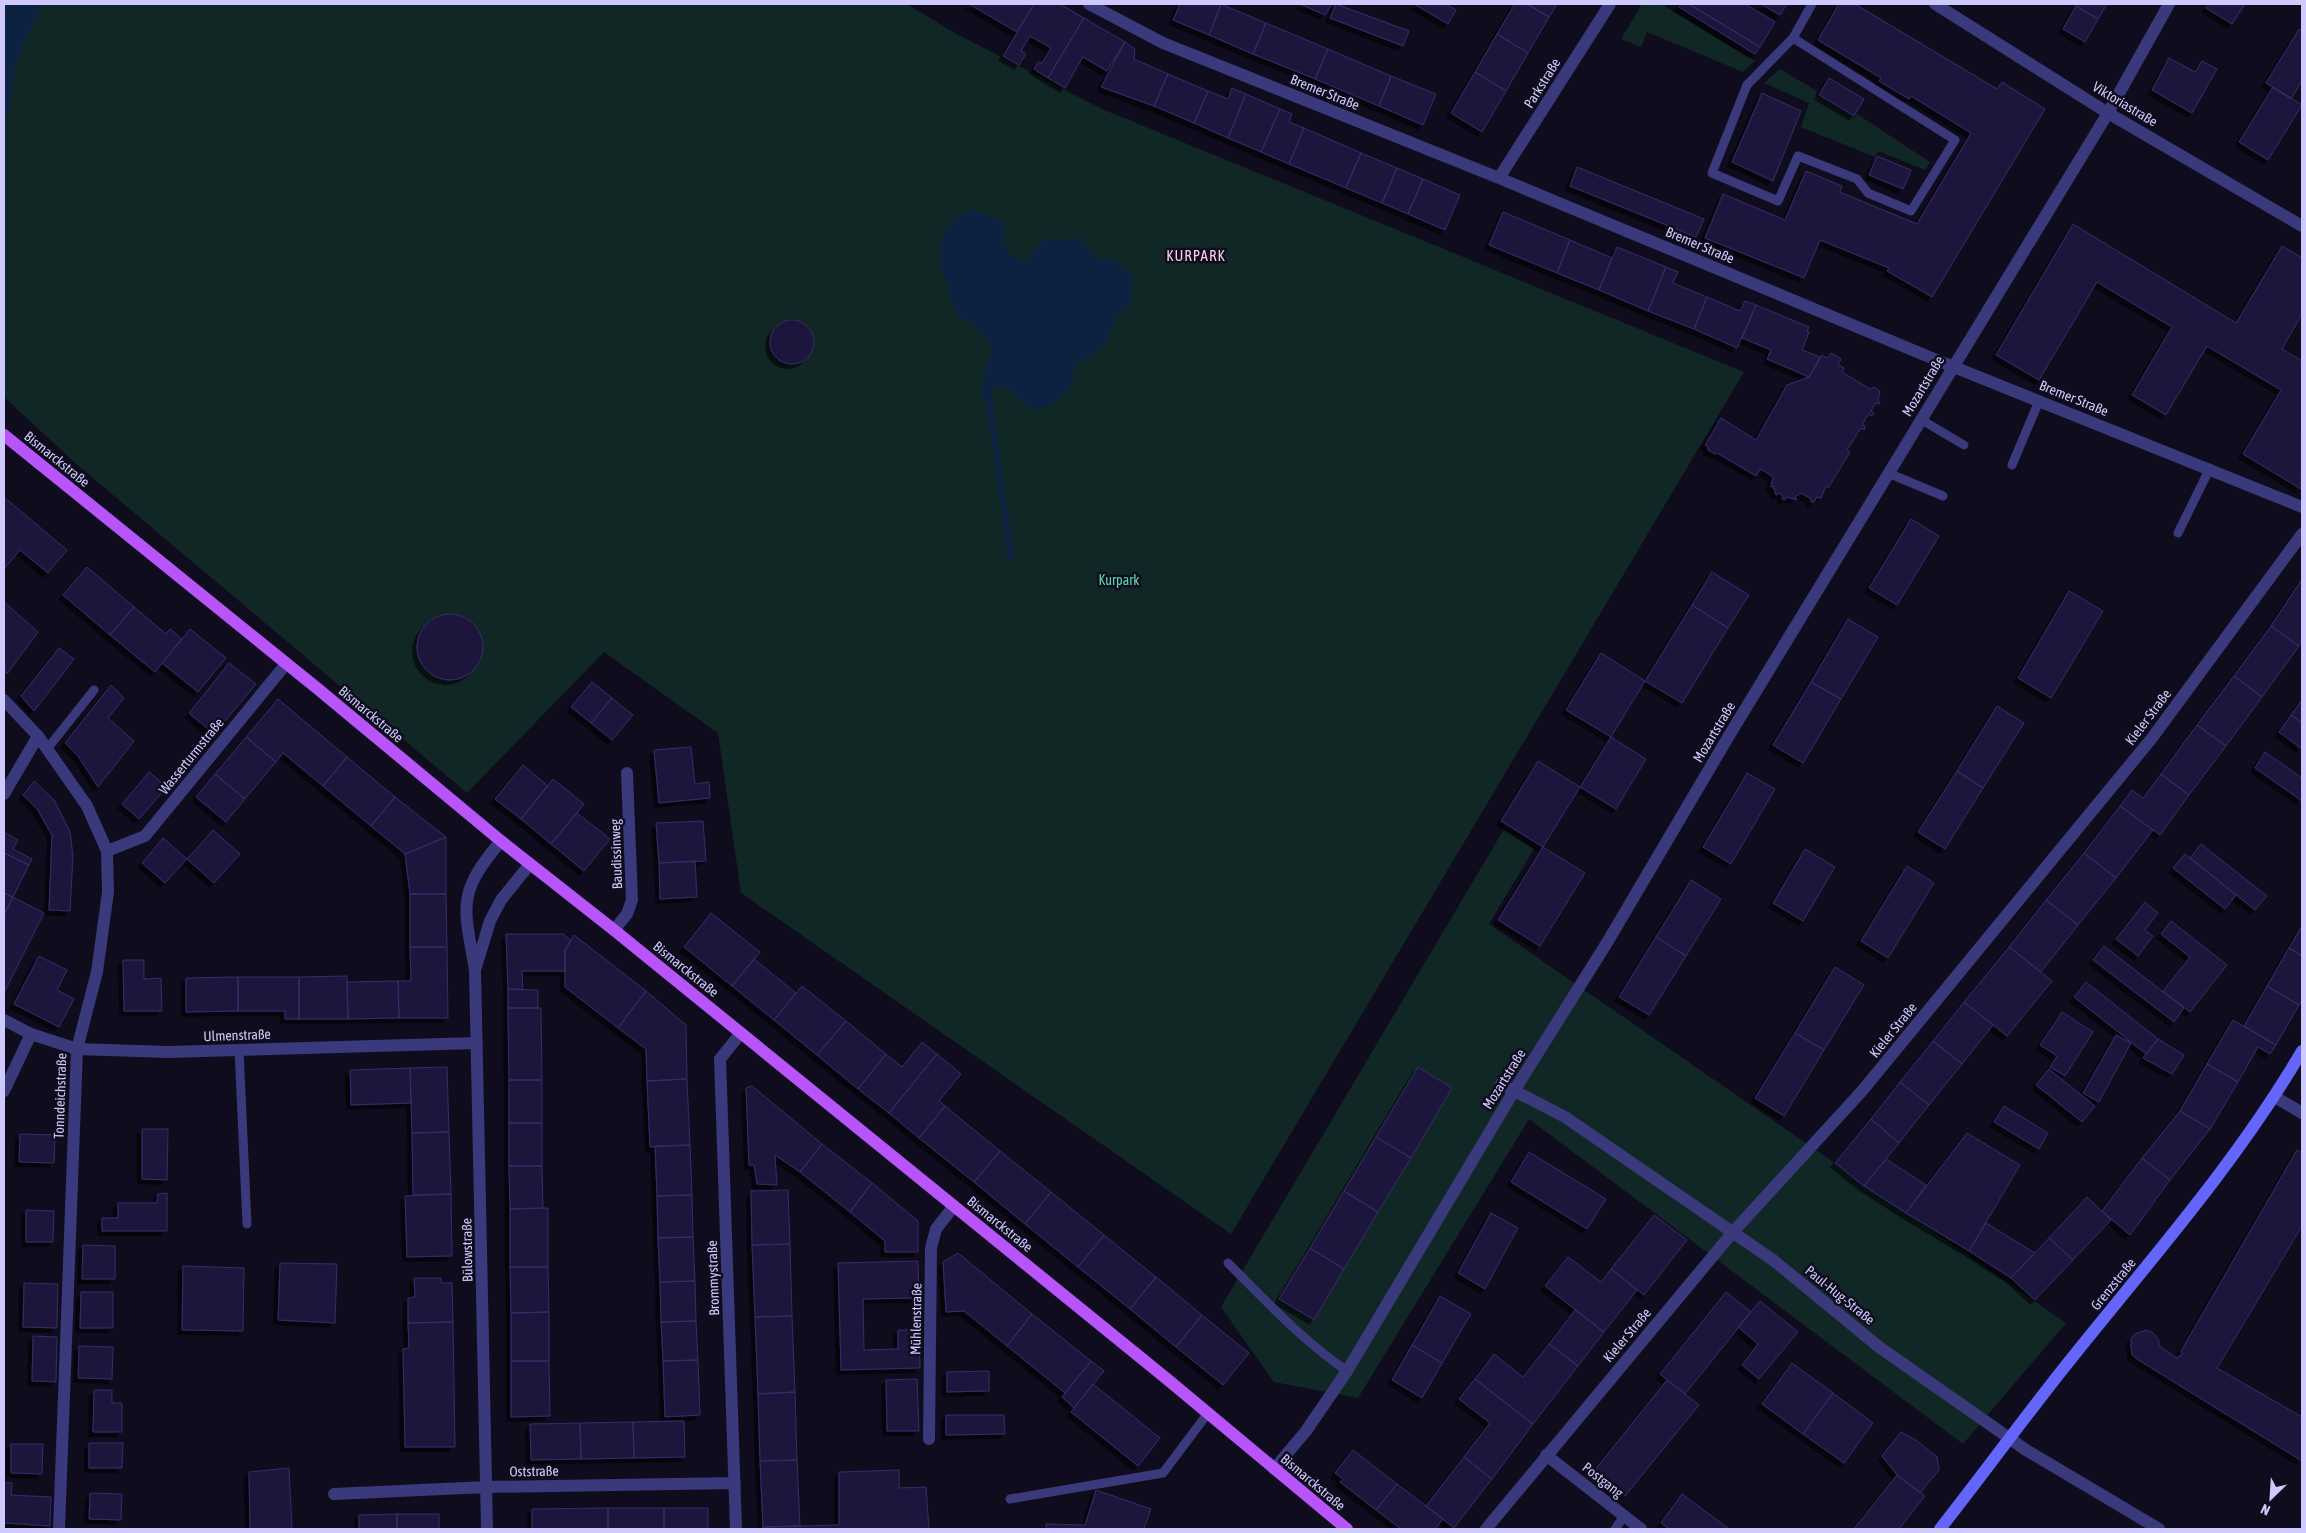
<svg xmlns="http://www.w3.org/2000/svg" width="2306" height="1533" font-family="'Asap Condensed',sans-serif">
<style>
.green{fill:#102726}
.water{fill:#0d2241}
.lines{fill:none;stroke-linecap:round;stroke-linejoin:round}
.stream{stroke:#0d2241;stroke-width:6}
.building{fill:#1f193e;stroke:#362c69;filter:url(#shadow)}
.lane{stroke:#39397b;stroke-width:9}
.street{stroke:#39397b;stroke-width:12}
.secondary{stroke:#6465fa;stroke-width:12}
.primary{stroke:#b855fa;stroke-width:12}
.labels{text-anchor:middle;stroke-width:5;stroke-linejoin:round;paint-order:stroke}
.street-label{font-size:14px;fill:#cfcafd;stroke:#0f0c1d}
.park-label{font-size:14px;fill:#5adab7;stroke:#0f0c1d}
.neighbourhood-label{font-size:15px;letter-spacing:1px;fill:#fecced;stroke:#0f0c1d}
</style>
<defs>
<filter id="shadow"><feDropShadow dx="-4.5" dy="4.5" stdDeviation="0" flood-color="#0009"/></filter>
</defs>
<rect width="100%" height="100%" fill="#0f0c1d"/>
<path class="green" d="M4,4H907L953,32L1102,109L1744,372L1231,1234L741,893L718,733L604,652L467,793L75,463L4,397Z
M1642,4H1661L1755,61L1743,72L1647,32L1641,47L1621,39Z
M1780,69L1817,91L1816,95L1854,118L1857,114L1930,162L1925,170L1878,151L1875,157L1801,127L1809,103L1764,83Z
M1504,829L1534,849L1489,924L2066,1323L1963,1444L1529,1119L1358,1398L1274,1382L1221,1307Z"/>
<path class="water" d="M4,4H43C32,24 21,46 15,69C11,88 14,106 4,122Z
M971,209L1003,222C1005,241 1003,255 1024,262L1045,238L1058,241L1080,238L1095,258L1115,260L1134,277L1130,303L1114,320L1106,344L1093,355L1076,361C1074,368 1074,377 1071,384C1065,396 1045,414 1030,407C1014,400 1017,384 995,387L989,400L982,398C980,379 988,365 992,347C983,332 975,322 958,316L954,308C942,266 922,234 971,209Z"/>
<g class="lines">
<path class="stream" d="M989,400L1011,557"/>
</g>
<path class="building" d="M969,4H1034L1017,32Z
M1034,4H1060L1084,18L1048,78L1034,69L1038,62L1042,63L1051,48L1030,36L1021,51L1026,54L1019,65L1003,56Z
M1180,4H1221L1209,35L1173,20Z
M1221,4L1266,23L1253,54L1209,35Z
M1300,4H1332L1325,15Z
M1336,4L1409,31L1403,46L1330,18Z
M1414,4H1446L1456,10L1448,24Z
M1515,4H1527L1549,17L1528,53L1497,34Z
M1527,4H1557L1549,17Z
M1681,4H1689L1760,47L1755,54L1679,7Z
M1689,4H1745L1775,22L1760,47Z
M1761,4H1787L1780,15Z
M1839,4H1855L1997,89L2002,82L2045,109L1932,297L1887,271L1889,268L1820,240L1804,278L1705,238L1723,194L1785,220L1806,171L1842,186L1840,192L1917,224L1971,133L1911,96L1909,99L1879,81L1881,78L1818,40Z
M2078,4H2107L2098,19L2076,6Z
M2209,4H2245L2232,24L2206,8Z
M2076,6L2098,19L2085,42L2063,29Z
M1084,18L1125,42L1107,71L1083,57L1065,88L1048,78Z
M1266,23L1328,49L1315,79L1253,54Z
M2299,29L2302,31V81L2291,99L2266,83Z
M1497,34L1528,53L1506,91L1475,72Z
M1125,42L1135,49L1134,59L1168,74L1154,106L1101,87Z
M1328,49L1391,76L1379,106L1315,79Z
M2169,58L2195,72L2202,61L2217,69L2192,113L2152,90Z
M1475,72L1506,91L1482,132L1451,113Z
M1168,74L1208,91L1194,123L1154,106Z
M1391,76L1436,94L1423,125L1379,106Z
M1829,78L1864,99L1854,116L1819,95Z
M2273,87L2302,105L2268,160L2239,142Z
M1232,88L1246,94L1228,138L1194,123L1208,91L1228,99Z
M1762,93L1801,111L1773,181L1732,162Z
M1246,94L1280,109L1261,152L1228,138Z
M1280,109L1292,114L1289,122L1304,128L1289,164L1261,152Z
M1304,128L1361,153L1346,188L1289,164Z
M1361,153L1397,168L1382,203L1346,188Z
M1877,156L1911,170L1903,189L1869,175Z
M1577,167L1704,219L1696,237L1570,186Z
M1397,168L1423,179L1408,214L1382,203Z
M1423,179L1460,195L1445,230L1408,214Z
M1503,212L1570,240L1557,273L1489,245Z
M2073,224L2236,323L2282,246L2302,258V314L2282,349L2302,361L2301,489L2243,454L2281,390L2207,346L2166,415L2132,395L2172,327L2097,282L2039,380L1996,355Z
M1570,240L1612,258L1599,290L1557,273Z
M1617,247L1666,267L1648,311L1599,290Z
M1666,267L1678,272L1673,283L1707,297L1694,329L1648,311Z
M1707,297L1740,311L1745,301L1756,305L1737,348L1694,329Z
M1756,305L1809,327L1807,331L1809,332L1802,350L1820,357L1809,377L1767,359L1771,350L1742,338Z
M770 342a22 22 0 1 1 44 0a22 22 0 1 1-44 0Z
M1831,353L1841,359L1838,365L1844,368L1842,372L1870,389L1874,387L1880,391L1878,400L1880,402L1879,404L1876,403L1871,411L1874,413L1872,416L1869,414L1862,425L1865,426L1864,430L1861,428L1847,450L1850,452L1828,488L1826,486L1821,498L1817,497L1814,502H1811V499L1801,493L1795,497L1797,500L1787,497L1785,500L1782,499L1783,496L1779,493L1776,495L1773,486L1771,487L1773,477L1761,469L1756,476L1717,453L1715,454L1708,450V447L1705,445L1721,418L1756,440L1787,385L1809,377L1822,355L1827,358Z
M4,497L67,550L48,573L20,550L4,569Z
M1911,519L1939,536L1897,605L1869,588Z
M87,567L134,607L110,635L63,595Z
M1712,572L1749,595L1728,628L1692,605Z
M2302,579V642L2299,646L2271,626Z
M2069,591L2103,611L2051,698L2018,678Z
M4,602L38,632L7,674L4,670Z
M1692,605L1728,628L1682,703L1645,681Z
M134,607L166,634L170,629L182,639L155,672L110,635Z
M417 647a33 33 0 1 1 66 0a33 33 0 1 1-66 0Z
M1848,619L1878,637L1841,699L1811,682Z
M2271,626L2299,646L2262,697L2234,676Z
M190,629L226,658L198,692L162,663Z
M59,648L74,659L34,711L21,696Z
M1601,653L1645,681L1611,737L1566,710Z
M229,663L256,684L214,734L189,713Z
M2234,676L2262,697L2226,746L2197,725Z
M592,682L612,698L591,723L571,707Z
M1811,682L1841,699L1803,763L1773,745Z
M111,685L124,698L108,718L134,741L98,787L78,756L65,743Z
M612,698L633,715L612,740L591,723Z
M278,699L347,757L323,786L283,753L276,762L246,737Z
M2302,700V723L2291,715Z
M1997,706L2024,723L1983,788L1957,771Z
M2291,715L2302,723V749L2279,732Z
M2197,725L2226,746L2189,795L2161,774Z
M246,737L276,762L245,799L215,774Z
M1611,737L1646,759L1616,809L1580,787Z
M691,747L695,784L709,782L710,798L659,803L654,750Z
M2265,752L2302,778V801L2255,768Z
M347,757L395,797L371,826L323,786Z
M1538,761L1580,787L1543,847L1501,821Z
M523,765L548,786L521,819L495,799Z
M1957,771L1983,788L1945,849L1918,832Z
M149,772L167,787L139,819L122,804Z
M1747,773L1775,789L1731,864L1703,847Z
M215,774L245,799L226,822L196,797Z
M2161,774L2189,795L2160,835L2120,806L2132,790L2143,798Z
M553,779L584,804L551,844L521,819Z
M34,781L54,800L70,832L73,856L70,911L49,910L52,835L37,809L23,795Z
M395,797L446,837L405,854L371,826Z
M2120,806L2153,830L2116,878L2084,853Z
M577,813L610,839L584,871L551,844Z
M703,821L706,861L659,863L656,823Z
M213,830L240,854L214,883L187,859Z
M4,832L18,840L13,849L32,859L29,865L4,853Z
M446,837V894H410L405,854Z
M163,838L187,859L165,883L142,863Z
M2201,844L2267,896L2255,910L2190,858Z
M1543,847L1585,873L1540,946L1498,920Z
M1805,849L1835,867L1803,921L1773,903Z
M4,853L29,865L13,897L4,893Z
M2084,853L2116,878L2078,925L2046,900Z
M2185,854L2236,895L2225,909L2173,868Z
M695,861L697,897L660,899L659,863Z
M1907,866L1934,883L1888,958L1861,941Z
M1691,880L1721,899L1686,956L1656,937Z
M4,893L13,897L4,915Z
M410,894H446L447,947H410Z
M13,897L44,913L4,993V915Z
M2046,900L2078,925L2041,972L2009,947Z
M2145,902L2158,913L2145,930L2153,936L2138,956L2116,939Z
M711,913L760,952L732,986L684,947Z
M2171,921L2227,965L2190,1012L2163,991L2190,957L2161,934Z
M2302,926V956L2289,948Z
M506,934H563L571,941L565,950V971H522L523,990L508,989Z
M574,935L646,991L618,1028L565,987V950Z
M1656,937L1686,956L1649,1015L1619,997Z
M2104,946L2184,1008L2174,1022L2093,960Z
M410,947H447L448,1018H399L398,981H411Z
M2009,947L2052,981L2007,1036L1964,1002Z
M2289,948L2302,956V1000L2299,1005L2267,986Z
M39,956L67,970L57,990L74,999L59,1027L14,1004Z
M754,959L796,993L774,1020L732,986Z
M123,960H144V979L161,978L162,1011H124Z
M1835,967L1864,985L1824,1050L1795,1033Z
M347,976L348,1019H299V977Z
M238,977H299V1019H285V1011H238Z
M238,977V1011L186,1012V978Z
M398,981L399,1018L348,1019L347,982Z
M2086,982L2158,1039L2146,1054L2074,997Z
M802,986L846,1021L817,1055L774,1020Z
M2267,986L2299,1005L2276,1045L2244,1026Z
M508,989L538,990V1008H508Z
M646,991L686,1025L687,1079L647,1081L646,1049L618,1028Z
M1964,1002L1993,1025L1962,1064L1933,1041Z
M508,1008H541L542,1080H509Z
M2062,1012L2093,1032L2065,1076L2050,1067L2057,1056L2040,1045Z
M2233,1020L2276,1045L2270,1054L2258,1047L2238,1082L2207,1064Z
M846,1021L886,1054L858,1089L817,1055Z
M1795,1033L1824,1050L1784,1116L1755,1098Z
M2116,1035L2131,1043L2099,1102L2083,1093Z
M2158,1039L2184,1055L2172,1074L2143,1058Z
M1933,1041L1962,1064L1929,1105L1900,1082Z
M922,1042L937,1054L889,1113L858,1089L886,1054L902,1067Z
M937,1054L961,1074L939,1101L945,1106L919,1138L889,1113Z
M2207,1064L2238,1082L2210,1129L2180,1111Z
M447,1067L449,1132L412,1133L410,1068Z
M1418,1067L1452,1088L1411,1158L1376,1137Z
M410,1068L411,1103L351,1105L350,1070Z
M2049,1069L2095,1106L2082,1122L2036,1085Z
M687,1079L690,1145L650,1147L647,1081Z
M509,1080H542V1123H509Z
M1900,1082L1929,1105L1899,1143L1871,1119Z
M752,1086L822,1144L800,1172L775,1155L777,1185L757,1184L754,1165H749L746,1088Z
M945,1106L1000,1151L974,1182L919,1138Z
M2004,1106L2048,1133L2039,1149L1994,1122Z
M2180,1111L2210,1129L2170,1180L2142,1158Z
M1871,1119L1899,1143L1864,1186L1835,1163Z
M509,1123H542V1166H509Z
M142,1129H168L167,1180L142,1179Z
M449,1132L451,1194L413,1195L412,1133Z
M1967,1133L2020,1165L1969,1251L1906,1213Z
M20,1134L55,1135L54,1163L19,1162Z
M1376,1137L1411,1158L1378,1212L1344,1191Z
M822,1144L872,1183L850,1212L800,1172Z
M690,1145L692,1195L657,1196L655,1146Z
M2297,1150L2302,1153V1226L2217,1368L2302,1417V1461L2140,1361L2132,1355L2131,1346V1339L2135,1334L2146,1330L2153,1333L2159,1340V1346L2177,1358L2182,1354L2181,1351Z
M1000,1151L1051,1192L1025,1224L974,1182Z
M1529,1152L1606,1199L1587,1229L1511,1182Z
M2142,1158L2170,1180L2130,1235L2102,1211Z
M1886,1159L1926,1185L1906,1213L1864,1186Z
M509,1166H542L543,1208L510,1209Z
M872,1183L918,1221V1252H885V1241L850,1212Z
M788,1190L790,1244L752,1245L751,1191Z
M1344,1191L1378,1212L1344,1269L1310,1248Z
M1051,1192L1104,1235L1078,1267L1025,1224Z
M167,1193V1231H102V1218H118V1203H157L158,1194Z
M451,1194L452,1256L407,1257L405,1196Z
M692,1195L693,1237L658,1238L657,1196Z
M2087,1197L2111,1220L2073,1260L2049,1238Z
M548,1208V1267H510V1209Z
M26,1210L54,1211L53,1242H26Z
M1491,1213L1518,1228L1485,1289L1458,1273Z
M1654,1215L1687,1240L1644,1295L1611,1269Z
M1986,1223L2035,1253L2011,1278L1969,1251Z
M1104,1235L1156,1277L1130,1309L1078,1267Z
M693,1237L695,1281L660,1282L658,1238Z
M2049,1238L2073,1260L2035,1300L2011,1278Z
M790,1244L792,1316L755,1317L752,1245Z
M83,1245L115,1246V1279H82Z
M1310,1248L1344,1269L1314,1320L1279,1299Z
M958,1253L1032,1314L1007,1346L964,1311L946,1312L943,1262Z
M1568,1257L1601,1282L1611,1269L1637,1290L1604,1332L1545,1286Z
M918,1261L919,1298L863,1299L864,1350L898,1349V1330H919L920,1368L841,1370L838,1263Z
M280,1263L337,1264L335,1323L278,1320Z
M183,1266L244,1268L243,1331L182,1330Z
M510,1267H548L549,1312L511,1313Z
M1156,1277L1202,1315L1176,1347L1130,1309Z
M414,1278H441V1283H452L453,1322L408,1323V1298L415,1297Z
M695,1281L696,1321L661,1322L660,1282Z
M24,1283L58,1284L57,1328L23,1327Z
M81,1292H113V1328H80Z
M1726,1292L1751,1312L1685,1394L1660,1374Z
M1440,1296L1471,1314L1442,1363L1412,1345Z
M1760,1301L1798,1332L1759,1379L1742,1365L1758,1344L1738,1327Z
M1575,1310L1604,1332L1578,1366L1549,1344Z
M549,1312V1361H511V1313Z
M1032,1314L1091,1361L1065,1393L1007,1346Z
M1202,1315L1249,1353L1223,1385L1176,1347Z
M792,1316L795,1392L758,1394L755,1317Z
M696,1321L698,1360L663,1361L661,1322Z
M453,1322L455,1447H405L403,1349L409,1348L408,1323Z
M33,1336L57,1337L56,1382L32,1381Z
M1549,1344L1578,1366L1533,1424L1475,1379L1494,1354L1523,1377Z
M1412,1345L1442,1363L1422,1398L1392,1380Z
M79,1346L113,1347L112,1379L78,1378Z
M698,1360L700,1415L665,1417L663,1361Z
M511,1361H549L550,1416L511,1417Z
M1091,1361L1104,1371L1074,1408L1062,1397Z
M1792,1363L1833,1393L1803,1434L1762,1404Z
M989,1371V1391L947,1392V1372Z
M917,1379L919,1431H887L886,1380Z
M1475,1379L1533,1424L1492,1479L1464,1457L1490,1423L1459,1399Z
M1667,1380L1699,1405L1625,1496L1594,1471Z
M1093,1384L1160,1438L1138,1466L1071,1412Z
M94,1390H112V1403H122V1432H93Z
M795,1392L797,1460L760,1461L758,1394Z
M1833,1393L1873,1423L1844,1463L1803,1434Z
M946,1415H1004L1005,1434L946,1435Z
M684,1421L685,1457L634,1458L633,1422Z
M633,1422L634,1458L581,1459L580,1423Z
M580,1423L581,1459L531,1460L530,1424Z
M1901,1432L1916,1440L1937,1457L1939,1470L1920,1493L1897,1475L1882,1456Z
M89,1443H123L122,1468H89Z
M11,1444H43L42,1474L11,1473Z
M1353,1450L1397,1484L1376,1510L1340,1482L1343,1479L1335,1473Z
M1464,1457L1492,1479L1454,1528L1426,1506Z
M797,1460L800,1526L763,1527L760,1461Z
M289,1468L292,1529H250L249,1472Z
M899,1470V1488L926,1487L929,1529H763V1527L839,1525V1472Z
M1897,1475L1925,1496L1899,1529H1854Z
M4,1483H12L11,1495L51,1497L50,1526L4,1523Z
M1397,1484L1443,1519L1435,1529H1401L1376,1510Z
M1096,1490L1151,1509L1144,1529H1046V1524L1085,1525Z
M90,1493L122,1494L121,1520L89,1519Z
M1682,1494L1729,1529H1669L1661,1523Z
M608,1508H664V1529H608Z
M608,1508V1529H532V1509Z
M664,1508H708V1529H664Z
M397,1514H439V1529H397Z
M397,1514V1529H359V1515Z"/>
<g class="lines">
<path class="lane" d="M1793,38L1955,140L1911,211L1868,193L1857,179L1798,156L1778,201L1712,173L1747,85L1793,38L1812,4
M1920,419L1964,445
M2012,465L2039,401
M1888,473L1943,496
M2178,533L2210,468
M47,749L94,690
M239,1050L247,1224
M1228,1263C1266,1301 1303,1341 1347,1371
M1010,1499L1163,1473L1208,1413
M1615,1529L1624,1516"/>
<path class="street" d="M1089,4L1163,43L1499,178L1939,361L2302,507
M1935,4L2108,113L2302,226
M1499,178L1610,4
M4,700L38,736L87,806L107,851L108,892L97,972L77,1049L59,1529
M4,794L38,736
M107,851L145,836L286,664
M614,930L627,914L632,900L627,773
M476,967L490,921L501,900L530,864
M4,1020L31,1034L77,1049L168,1052L477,1043
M1501,1084L1565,1117L1773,1260L1879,1347L1992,1426L2026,1450L2159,1529
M4,1091L31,1034
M2275,1097L2302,1113
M929,1439L931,1248L936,1229L954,1206
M1546,1455L1641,1529
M1274,1469L1306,1431L1347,1371L1514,1091L1608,941L1730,734L2108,113L2169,4
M334,1494L486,1487L735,1483
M487,1529L475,970C464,906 456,894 501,841
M736,1529L720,1059L741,1033
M1486,1529L1733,1232L1862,1091L2152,738L2302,534"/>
<path class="secondary" d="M1940,1529C1984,1473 2026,1415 2071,1359C2151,1259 2237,1162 2302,1051"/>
<path class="primary" d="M4,435L318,689L501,841L614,930L1167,1379L1347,1529"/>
</g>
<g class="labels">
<g class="street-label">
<text transform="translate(1542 83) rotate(-58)" y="5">Parkstraße</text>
<text transform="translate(1325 92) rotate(22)" y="5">Bremer Straße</text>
<text transform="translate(2125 104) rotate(31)" y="5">Viktoriastraße</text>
<text transform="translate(1700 245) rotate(23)" y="5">Bremer Straße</text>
<text transform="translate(1923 386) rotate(-59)" y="5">Mozartstraße</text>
<text transform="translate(2074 398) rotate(22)" y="5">Bremer Straße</text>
<text transform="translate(57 459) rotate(39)" y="5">Bismarckstraße</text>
<text transform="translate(371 714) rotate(40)" y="5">Bismarckstraße</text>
<text transform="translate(2148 717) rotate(-53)" y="5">Kieler Straße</text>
<text transform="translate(1714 732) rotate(-59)" y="5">Mozartstraße</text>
<text transform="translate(191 756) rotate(-51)" y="5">Wasserturmstraße</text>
<text transform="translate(616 854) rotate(-92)" y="5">Baudissinweg</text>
<text transform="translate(686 969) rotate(39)" y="5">Bismarckstraße</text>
<text transform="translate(1893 1030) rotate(-51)" y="5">Kieler Straße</text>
<text transform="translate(237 1035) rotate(-2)" y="5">Ulmenstraße</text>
<text transform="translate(1504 1079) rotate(-58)" y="5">Mozartstraße</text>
<text transform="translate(60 1096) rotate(-88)" y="5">Tonndeichstraße</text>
<text transform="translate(1000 1224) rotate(39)" y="5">Bismarckstraße</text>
<text transform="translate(467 1250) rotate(-91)" y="5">Bülowstraße</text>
<text transform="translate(713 1278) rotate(-92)" y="5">Brommystraße</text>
<text transform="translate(2113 1284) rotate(-51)" y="5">Grenzstraße</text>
<text transform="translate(1840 1295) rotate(39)" y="5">Paul-Hug-Straße</text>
<text transform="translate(916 1319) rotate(-89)" y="5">Mühlenstraße</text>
<text transform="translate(1627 1335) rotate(-50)" y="5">Kieler Straße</text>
<text transform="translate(534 1471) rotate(-1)" y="5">Oststraße</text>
<text transform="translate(1603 1480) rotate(38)" y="5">Postgang</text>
<text transform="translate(1313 1482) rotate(40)" y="5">Bismarckstraße</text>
</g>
<g class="park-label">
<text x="1119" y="585">Kurpark</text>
</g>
<g class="neighbourhood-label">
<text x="1196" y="261">KURPARK</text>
</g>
</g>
<rect width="2306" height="1533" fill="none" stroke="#cfcafd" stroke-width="10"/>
<g transform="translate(2271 1498) rotate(205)" stroke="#0f0c1d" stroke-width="4" paint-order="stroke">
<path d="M0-4L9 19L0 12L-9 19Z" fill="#cfcafd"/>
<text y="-8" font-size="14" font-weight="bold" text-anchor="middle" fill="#cfcafd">N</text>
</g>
</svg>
